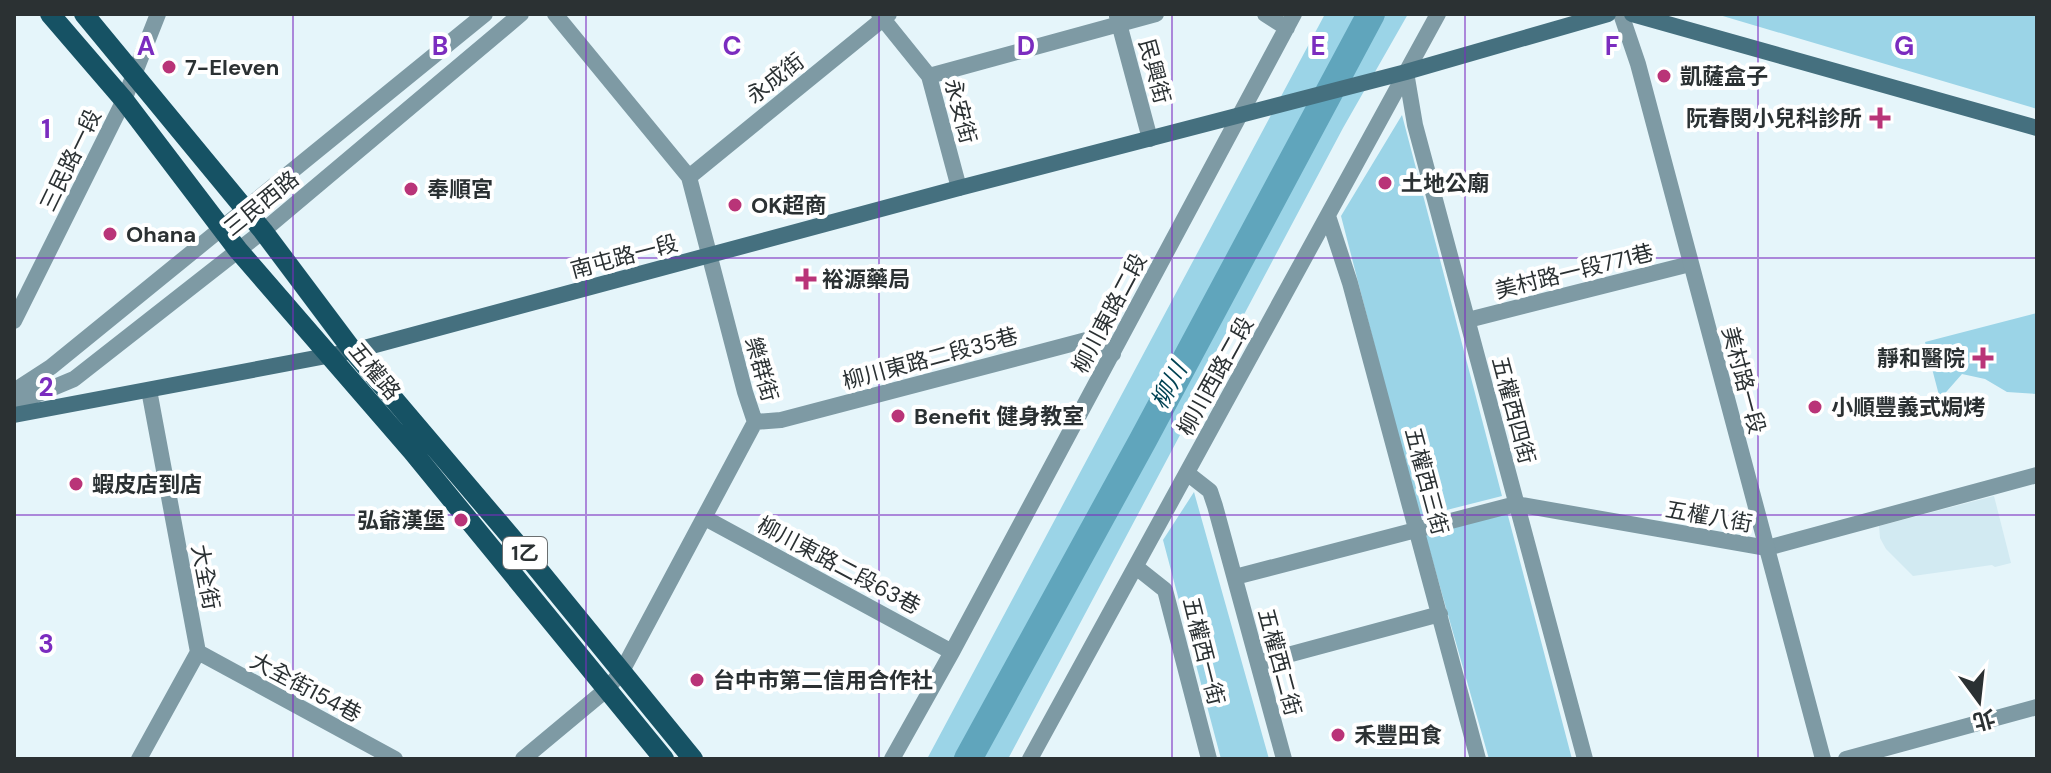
<svg xmlns="http://www.w3.org/2000/svg" width="2051" height="773" font-family="'DM Sans','Noto Sans TC',sans-serif">
<style>
.built{fill:#d2eaf2}
.green{fill:#9bd4e7}
.lines{fill:none;stroke-linecap:round;stroke-linejoin:round}
.river{stroke:#60a5bc;stroke-width:28}
.minor{stroke:#7e9aa4;stroke-width:16}
.tertiary{stroke:#7e9aa4;stroke-width:16}
.secondary{stroke:#45707f;stroke-width:16}
.primary{stroke:#165264;stroke-width:20}
.grid{fill:none;stroke:#7b2cbf;stroke-width:2;stroke-opacity:0.55}
.poi-dot{fill:#b93478;stroke:#fff;stroke-width:3}
.labels{text-anchor:middle;stroke-width:8;stroke-linejoin:round;paint-order:stroke}
.shield{fill:#fff;stroke:#6b6f70;stroke-width:2}
.shield-label{font-size:20px;font-weight:bold;fill:#2b3133}
.poi-label{font-size:22px;font-weight:bold;fill:#2b3133;stroke:#fff;text-anchor:start}
.street-label{font-size:22px;fill:#2b3133;stroke:#fff}
.water-label{font-size:24px;font-style:italic;fill:#014253;stroke:#fff}
.grid-label{font-size:26px;text-anchor:middle;font-weight:bold;fill:#7b2cbf;stroke:#fff;stroke-width:8;stroke-linejoin:round;paint-order:stroke}
</style>
<rect width="100%" height="100%" fill="#e5f5fa"/>
<path class="built" d="M1994,496L2011,563L1995,567L1992,565L1913,576L1886,549L1880,538L1879,526Z"/>
<path class="green" d="M1325,14H1408L1343,128L1008,759H927Z
M1716,14H2037V109Z
M1402,115L1502,496L1419,517L1341,216Z
M2037,313V394L2007,392L1985,379L1962,374L1940,399L1925,342Z
M1194,492L1269,759H1221L1163,540Z
M1507,512L1572,759H1489L1425,534Z"/>
<g class="lines">
<path class="river" d="M968,759L1143,440L1371,14"/>
<path class="minor" d="M879,14L929,76L959,188
M1265,14L1287,28
M1117,16L1150,139
M1406,72L1415,125L1585,759
M929,76L1156,14
M689,177L889,14
M1328,216L1350,283L1478,759
M1468,320L1690,264
M14,321L124,100L158,14
M755,422L781,420L1090,339L1113,354
M1187,473L1210,491L1215,506L1284,759
M705,518L952,652
M1136,567L1165,590L1209,759
M1235,577L1516,504L1767,548L2037,475
M198,652L395,759
M1258,663L1440,614
M139,759L198,652L149,390
M523,759L607,689L622,671L755,422L745,392L689,177L555,14
M892,759L952,652L1294,14
M1030,759L1438,14
M1846,759L2037,707"/>
<path class="tertiary" d="M1621,14L1638,64L1823,759
M14,391L51,367L485,14
M14,404L74,379L263,231L521,14"/>
<path class="secondary" d="M1632,14L2037,128
M14,415L353,351L959,188L1406,72L1608,14"/>
<path class="primary" d="M50,14L124,100L238,250L412,451L664,759
M84,14L263,231L353,351L528,557L693,759"/>
</g>
<path class="grid" d="M293,14V759M586,14V759M879,14V759M1172,14V759M1465,14V759M1758,14V759M14,258H2037M14,515H2037"/>
<g class="poi-dot">
<circle cx="169" cy="67" r="8"/>
<circle cx="1664" cy="76" r="8"/>
<path d="M1876 106h8v8h8v8h-8v8h-8v-8h-8v-8h8z"/>
<circle cx="1385" cy="183" r="8"/>
<circle cx="411" cy="189" r="8"/>
<circle cx="735" cy="205" r="8"/>
<circle cx="110" cy="234" r="8"/>
<path d="M802 267h8v8h8v8h-8v8h-8v-8h-8v-8h8z"/>
<path d="M1979 346h8v8h8v8h-8v8h-8v-8h-8v-8h8z"/>
<circle cx="1815" cy="407" r="8"/>
<circle cx="898" cy="416" r="8"/>
<circle cx="76" cy="484" r="8"/>
<circle cx="461" cy="520" r="8"/>
<circle cx="697" cy="680" r="8"/>
<circle cx="1338" cy="735" r="8"/>
</g>
<g class="labels">
<rect class="shield" x="503" y="537" width="44" height="32" rx="6"/>
<g class="shield-label">
<text x="525" y="560">1乙</text>
</g>
<g class="poi-label">
<text x="185" y="75">7-Eleven</text>
<text x="1680" y="84">凱薩盒子</text>
<text x="1862" y="126" text-anchor="end">阮春閔小兒科診所</text>
<text x="1401" y="191">土地公廟</text>
<text x="427" y="197">奉順宮</text>
<text x="751" y="213">OK超商</text>
<text x="126" y="242">Ohana</text>
<text x="822" y="287">裕源藥局</text>
<text x="1965" y="366" text-anchor="end">靜和醫院</text>
<text x="1831" y="415">小順豐義式焗烤</text>
<text x="914" y="424">Benefit 健身教室</text>
<text x="92" y="492">蝦皮店到店</text>
<text x="445" y="528" text-anchor="end">弘爺漢堡</text>
<text x="713" y="688">台中市第二信用合作社</text>
<text x="1354" y="743">禾豐田食</text>
</g>
<g class="street-label">
<text transform="translate(1155 71) rotate(75)" y="8">民興街</text>
<text transform="translate(775 78) rotate(-38)" y="8">永成街</text>
<text transform="translate(961 111) rotate(75)" y="8">永安街</text>
<text transform="translate(70 160) rotate(-64)" y="8">三民路一段</text>
<text transform="translate(261 203) rotate(-39)" y="8">三民西路</text>
<text transform="translate(624 256) rotate(-15)" y="8">南屯路一段</text>
<text transform="translate(1574 271) rotate(-14)" y="8">美村路一段771巷</text>
<text transform="translate(1109 313) rotate(-62)" y="8">柳川東路二段</text>
<text transform="translate(930 358) rotate(-15)" y="8">柳川東路二段35巷</text>
<text transform="translate(762 369) rotate(74)" y="8">樂群街</text>
<text transform="translate(375 371) rotate(50)" y="8">五權路</text>
<text transform="translate(1215 376) rotate(-61)" y="8">柳川西路二段</text>
<text transform="translate(1744 380) rotate(75)" y="8">美村路一段</text>
<text transform="translate(1514 410) rotate(75)" y="8">五權西四街</text>
<text transform="translate(1427 481) rotate(75)" y="8">五權西三街</text>
<text transform="translate(1709 516) rotate(10)" y="8">五權八街</text>
<text transform="translate(839 565) rotate(28)" y="8">柳川東路二段63巷</text>
<text transform="translate(206 577) rotate(79)" y="8">大全街</text>
<text transform="translate(1204 651) rotate(76)" y="8">五權西一街</text>
<text transform="translate(1280 662) rotate(75)" y="8">五權西二街</text>
<text transform="translate(306 687) rotate(28)" y="8">大全街154巷</text>
</g>
<g class="water-label">
<text transform="translate(1169 386) rotate(-62)" y="8">柳川</text>
</g>
</g>
<g class="grid-label">
<text x="146" y="55">A</text>
<text x="440" y="55">B</text>
<text x="732" y="55">C</text>
<text x="1026" y="55">D</text>
<text x="1318" y="55">E</text>
<text x="1612" y="55">F</text>
<text x="1904" y="55">G</text>
<text x="46" y="138">1</text>
<text x="46" y="396">2</text>
<text x="46" y="653">3</text>
</g>
<rect width="2051" height="773" fill="none" stroke="#2b3133" stroke-width="32"/>
<g transform="translate(1979 701) rotate(165)" stroke="#ffffff" stroke-width="6" paint-order="stroke">
<path d="M0-6L14 30L0 20L-14 30Z" fill="#2b3133"/>
<text y="-12" font-size="22" font-weight="bold" text-anchor="middle" fill="#2b3133">北</text>
</g>
</svg>
